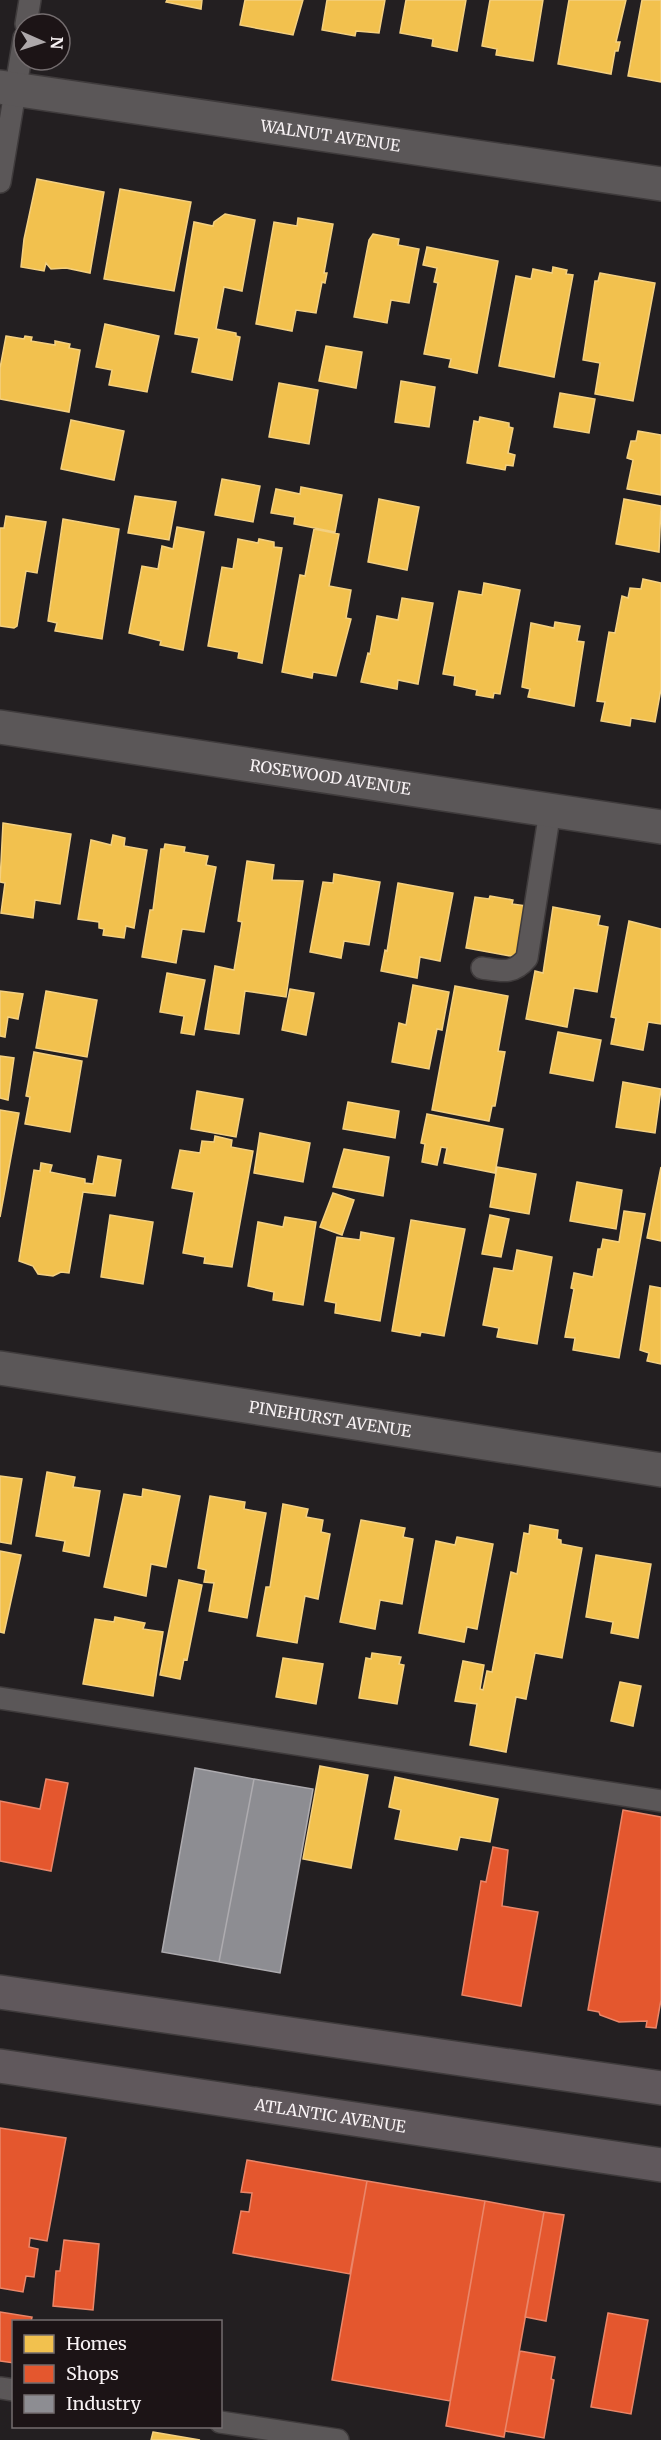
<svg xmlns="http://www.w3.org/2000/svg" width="661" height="2440" font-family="Merriweather,serif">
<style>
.homes{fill:#f2c14e;stroke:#f4d080;stroke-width:1.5}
.shops{fill:#e4572e;stroke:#ea8669;stroke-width:1.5}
.industry{fill:#8d8d92;stroke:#adabaf;stroke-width:1.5}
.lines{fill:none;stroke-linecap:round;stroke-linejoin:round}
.service-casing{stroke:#3f3b3c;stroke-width:24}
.minor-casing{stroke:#3f3b3c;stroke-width:36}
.primary-casing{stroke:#3f3b3c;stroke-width:36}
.service{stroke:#5b5758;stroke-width:21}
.minor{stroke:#5b5758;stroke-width:33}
.primary{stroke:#60585c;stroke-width:33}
.labels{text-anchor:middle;stroke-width:6;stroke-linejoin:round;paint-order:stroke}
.street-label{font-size:16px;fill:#f8f2f4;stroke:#1c1416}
</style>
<rect width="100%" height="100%" fill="#231f21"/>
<path class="homes" d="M167,0H202L201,9L166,2Z
M245,0H303L293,35L240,25Z
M327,0H385L379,33L356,31L355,36L322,30Z
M406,0H466L457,51L432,46L433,39L400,33Z
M490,0H543L533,61L496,55L497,49L482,46Z
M569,0H626L616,42H620L618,51H615L611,74L558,64Z
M642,0H661V82L628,76Z
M37,179L104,192L90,273L66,268L51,269L46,263L44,271L21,267L24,239Z
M120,189L191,202L174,291L104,279Z
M225,214L255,220L242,291L224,287L216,329L236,333V336L240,337L232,380L192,372L199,338L175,334L194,222L213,226L214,222Z
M298,218L333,224L324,273H327L325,283L322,282L316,313L296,310L292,331L256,324L274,222L297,226Z
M373,234L399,239L398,245L419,249L409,303L391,300L387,323L354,317L369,240Z
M427,247L498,261L477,373L449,367L451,359L424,354L438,283L434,282L437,268L423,265Z
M553,267L567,270L566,274L573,275L554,377L499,366L516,276L531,279L533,269L552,273Z
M600,273L655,283L633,401L595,394L600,363L583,360L595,281H598Z
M105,324L159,336L147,392L109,385L112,370L96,367Z
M6,336L24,339L25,336L32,337L31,341L55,345V341L70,344L69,348L80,350L69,412L0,399V368Z
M326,346L362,352L356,388L319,381Z
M401,381L435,387L429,427L395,422Z
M279,383L318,390L309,444L269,437Z
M560,393L595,399L589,433L554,427Z
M480,417L509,423V427L513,428L508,453L515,455L513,466L506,465L505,470L467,463L474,421L479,422Z
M71,420L124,431L114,480L61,469Z
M638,431L661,435V495L627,489L633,460L627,458L631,441H636Z
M222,479L260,486L253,522L215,515Z
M301,487L342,495L335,532L294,524L295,517L271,513L276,489L300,494Z
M135,496L176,502L169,540L128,533Z
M379,499L419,507L407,570L368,562Z
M624,499L661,506L659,552L616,544Z
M6,516L46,522L37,573L26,571L17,626L14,628L0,626V528H4Z
M63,519L119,529L102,639L55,631L57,623L48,621Z
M177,527L204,532L183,650L160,645L161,641L129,633L142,566L158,569L162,546L173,549Z
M314,529L339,534L329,586L351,590L346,618L351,619L336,676L313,672L312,678L282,672L300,575L305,576Z
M238,539L258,543L259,539L274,542V547L282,548L262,663L238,658L239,652L208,646L222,567L233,569Z
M643,579L661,583V689L655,722L631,718L630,726L601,721L605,702L597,701L609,632L615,633L622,596L628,598L630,588L641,589Z
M484,583L520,590L500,694L494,693L493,698L476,695L477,690L454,685L455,676L443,674L459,591L482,595Z
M402,598L433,603L418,684L398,680L397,689L361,682L368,653L370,654L377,616L398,620Z
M555,622L580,626L577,641L584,642L574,706L528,697L530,689L522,687L531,623L554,628Z
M3,823L71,834L60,904L35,900L33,918L1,913L5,883L0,882Z
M113,835L125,838L124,846L147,850L134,928L126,926L124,938L103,935L104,929L99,928V922L78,919L91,840L111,845Z
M165,844L185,847L184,852L208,856L206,865L216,867L204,932L182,929L176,963L142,957L150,910H153L161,849H164Z
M247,861L274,865L272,880L303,881L286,997L245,991L239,1034L205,1029L215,966L234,970L242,922L238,921Z
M334,874L380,882L369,945L344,941L341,958L310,952L323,882L333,883Z
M398,883L453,893L440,961L420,957L417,978L381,971L385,950L387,951Z
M490,896L513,900L512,904L526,906L516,957L466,948L475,897L489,899Z
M553,907L600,916L598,925L608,927L597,992L574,988L567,1027L526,1019L535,971L543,973Z
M629,921L661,929V1024L648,1022L643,1050L611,1044L616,1018L611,1017Z
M167,973L205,980L194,1035L181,1033L184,1016L160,1012Z
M413,985L449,992L442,1030L437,1029L429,1069L392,1062L399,1023L406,1025Z
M455,986L508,996L498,1051L505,1052L495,1106H492L489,1121L432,1110Z
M290,989L314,993L306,1035L282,1030Z
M0,991L23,994L18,1019L8,1017L5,1037L0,1036Z
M46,991L97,1000L87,1057L36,1048Z
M558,1032L601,1040L593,1081L550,1073Z
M34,1052L82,1061L70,1132L25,1124L30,1097L26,1096Z
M0,1056L14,1058L8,1100L0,1098Z
M623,1082L661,1089L655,1133L616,1127Z
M197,1091L243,1099L236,1137L191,1129Z
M348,1102L399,1111L395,1138L343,1129Z
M0,1110L19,1113L0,1217Z
M427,1114L503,1129L495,1173L444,1163L447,1148L441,1147L437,1165L422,1162L425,1144L421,1143Z
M260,1133L310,1143L303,1182L254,1173Z
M215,1136L232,1140L231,1147L253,1151L232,1267L204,1263L205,1257L183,1253L194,1192L172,1188L180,1150L200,1153L202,1141L214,1142Z
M344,1149L389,1157L383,1196L333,1187Z
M98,1156L121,1160L115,1196L83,1192L69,1273L61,1272L53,1276L38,1274L33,1266L19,1261L34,1170L40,1171L41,1163L52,1165L50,1172L85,1179V1183L93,1184Z
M497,1167L536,1174L529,1214L490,1207Z
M661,1167V1241L647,1238Z
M577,1182L622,1190L616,1229L570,1221Z
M333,1193L354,1200L342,1235L320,1227Z
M624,1211L645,1214L619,1358L573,1350L575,1338L565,1337L574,1289L571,1288L574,1273L593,1277L598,1249H601L603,1239L619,1242Z
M110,1215L153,1222L143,1284L101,1277Z
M490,1215L509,1219L501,1257L482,1254Z
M285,1217L316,1222L303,1305L273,1300L274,1292L248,1286L258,1222L283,1227Z
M411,1220L465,1229L444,1336L421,1332L420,1336L392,1331Z
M361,1232L394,1238L380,1321L335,1313L336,1303L325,1301L337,1237L360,1240Z
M517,1250L552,1257L537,1344L497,1337L499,1328L483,1325L494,1268L513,1271Z
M650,1286L661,1288V1364L647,1361L649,1353L640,1350Z
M47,1472L75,1477L73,1487L100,1491L89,1556L63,1551L65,1541L36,1536Z
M0,1476L22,1479L11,1544L0,1542Z
M143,1489L180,1496L166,1567L151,1564L146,1596L104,1587L124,1494L142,1497Z
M210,1496L245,1502L244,1509L266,1513L247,1618L209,1611L214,1583L204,1582L206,1570L198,1568Z
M283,1504L308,1509L306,1517L323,1520L321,1532L330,1534L318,1599L305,1596L297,1643L257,1636L266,1587H270Z
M361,1520L405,1528L403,1537L413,1539L402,1604L380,1600L375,1629L340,1622Z
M530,1525L558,1530L557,1539L561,1540V1544L582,1548L562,1658L535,1653L526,1699L516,1697L506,1752L470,1745L477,1704L455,1701L463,1661L484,1665L480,1689L483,1690L487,1671L492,1672L511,1572L517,1574L524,1533L529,1534Z
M457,1537L493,1544L477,1629L467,1627L464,1642L419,1633L436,1541L455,1545Z
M0,1551L21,1555L4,1633L0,1632Z
M596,1555L651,1564L638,1638L611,1633L613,1622L586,1617Z
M179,1580L202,1585L187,1660L184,1659L180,1679L160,1675Z
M115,1617L145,1623L143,1629L163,1632L153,1696L83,1684L95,1619L114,1622Z
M372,1653L401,1657L399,1664L404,1665L397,1704L359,1698L366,1658L371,1659Z
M283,1658L323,1664L316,1704L276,1697Z
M620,1682L641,1686L633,1726L611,1721Z
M320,1766L368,1775L351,1868L303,1859Z
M395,1777L498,1799L490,1842L460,1837L457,1850L395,1839L401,1810L389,1807Z
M153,2432L200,2440H151Z"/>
<path class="shops" d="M46,1779L68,1783L51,1871L0,1861V1801L40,1809Z
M623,1810L661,1817V2000L656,2028L646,2027L647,2021L619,2022L600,2015L599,2012L588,2010Z
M493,1847L508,1850L502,1906L538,1912L521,2006L462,1995L481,1881L486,1882Z
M0,2128L66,2138L47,2241L30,2238L29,2247L38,2249L34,2277L26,2276L23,2292L0,2288Z
M247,2160L367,2181L350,2274L233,2253L241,2211L249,2212L252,2193L241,2192Z
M367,2181L485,2201L450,2401L332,2380Z
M485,2201L544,2212L504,2437L446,2426Z
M544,2212L564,2215L546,2321L525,2317Z
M64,2240L99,2244L93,2310L53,2306L56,2271H60Z
M0,2312L32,2317L31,2322H14V2363L0,2361Z
M608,2313L648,2320L631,2414L591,2407Z
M520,2351L555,2357L551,2379L554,2380L544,2438L505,2431Z"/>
<path class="industry" d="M195,1768L254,1779L219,1962L162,1952Z
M254,1779L313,1789L280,1973L219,1962Z"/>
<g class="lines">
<defs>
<path id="service" d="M26,24L30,0
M0,182L24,38
M482,968C502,971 513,975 527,958L550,811
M0,1698L661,1801
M0,2388L14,2390
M220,2422L338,2440"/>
<g id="minor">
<path id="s1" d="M0,87L661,184"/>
<path id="s2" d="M0,727L661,827"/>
<path id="s3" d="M0,1368L661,1470"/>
</g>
<g id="primary">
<path d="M0,1992L661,2088"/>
<path id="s4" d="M0,2066L661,2165"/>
</g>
</defs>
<use href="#service" class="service-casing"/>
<use href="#minor" class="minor-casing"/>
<use href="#primary" class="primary-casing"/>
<use href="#service" class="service"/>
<use href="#minor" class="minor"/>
<use href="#primary" class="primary"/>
</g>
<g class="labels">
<g class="street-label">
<text dy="6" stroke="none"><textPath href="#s1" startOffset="334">WALNUT AVENUE</textPath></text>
<text dy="6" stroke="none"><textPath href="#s2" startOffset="334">ROSEWOOD AVENUE</textPath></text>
<text dy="6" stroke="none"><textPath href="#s3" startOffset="334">PINEHURST AVENUE</textPath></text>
<text dy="6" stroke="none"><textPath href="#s4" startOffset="334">ATLANTIC AVENUE</textPath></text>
</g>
</g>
<rect x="12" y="2320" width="210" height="108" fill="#1c1416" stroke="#746d6f" stroke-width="1.5"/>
<rect x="24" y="2335" width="30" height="18" fill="#f2c14e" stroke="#746d6f" stroke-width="1.5"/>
<text x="66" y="2350" font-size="18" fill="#f8f2f4">Homes</text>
<rect x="24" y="2365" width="30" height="18" fill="#e4572e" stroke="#746d6f" stroke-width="1.5"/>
<text x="66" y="2380" font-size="18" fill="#f8f2f4">Shops</text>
<rect x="24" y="2395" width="30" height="18" fill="#8d8d92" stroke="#746d6f" stroke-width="1.5"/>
<text x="66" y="2410" font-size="18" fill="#f8f2f4">Industry</text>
<g transform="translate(42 42) rotate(93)"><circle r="28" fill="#1c1416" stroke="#746d6f" stroke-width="1.5"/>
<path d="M0-4.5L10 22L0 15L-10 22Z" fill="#ada8aa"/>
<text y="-9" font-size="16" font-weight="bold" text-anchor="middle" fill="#f8f2f4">N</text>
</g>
</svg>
